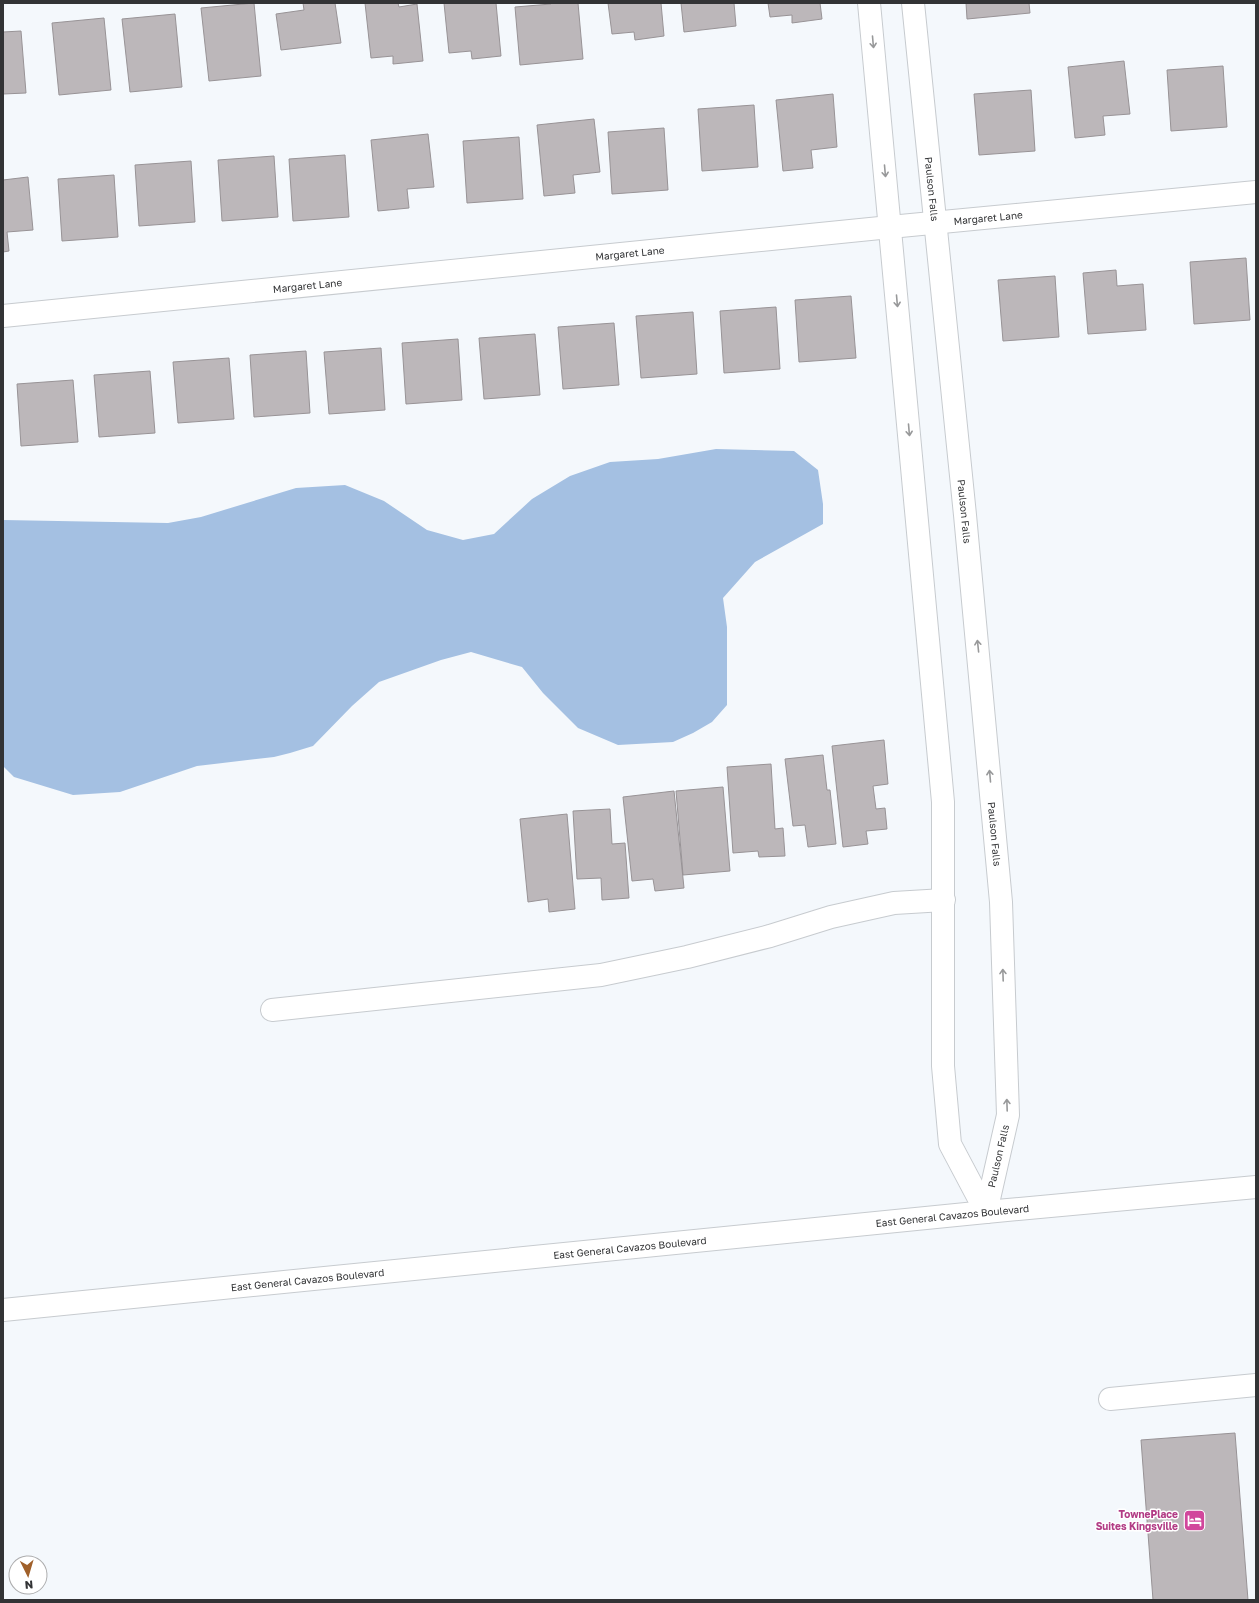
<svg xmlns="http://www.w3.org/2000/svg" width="1259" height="1603" font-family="'Golos Text',sans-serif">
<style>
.water{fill:#a4c0e2}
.building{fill:#bcb7ba;stroke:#989396}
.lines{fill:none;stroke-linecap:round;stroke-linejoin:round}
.minor-casing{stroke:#c7cbcf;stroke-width:24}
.minor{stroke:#fff;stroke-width:22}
.oneway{stroke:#98999a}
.labels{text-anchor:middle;stroke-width:3;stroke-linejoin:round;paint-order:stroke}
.street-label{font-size:10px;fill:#323335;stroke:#fff}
.hotel-label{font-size:10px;font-weight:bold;fill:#b23c85;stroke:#fff;text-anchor:end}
</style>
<rect width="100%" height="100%" fill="#f4f8fc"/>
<path class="water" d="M716,449L794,451L818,470L823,504V524L755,562L723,598L727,627V705L712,722L693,733L673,742L618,745L578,728L543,693L522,667L471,652L441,660L379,682L352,706L313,746L290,753L274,757L197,766L120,792L73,795L14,777L3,766V520L168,523L201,517L296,488L345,485L384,501L427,530L463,540L494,534L532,499L570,476L610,462L658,459Z"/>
<path class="building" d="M254,3L261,76L209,81L201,8Z
M303,3H335L341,43L281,50L276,14L304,10Z
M365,3H398L399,7L417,4L423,61L393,64V56L371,58Z
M444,3H496L501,56L472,59L471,51L449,53Z
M551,3H578L583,59L520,65L515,7L551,4Z
M608,3H661L664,36L635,40L634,32L612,34Z
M681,3H734L736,26L684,32Z
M768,3H820L822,19L792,23V15L770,17Z
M966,3H1029L1030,13L967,19Z
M175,14L182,87L130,92L122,19Z
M104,18L111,90L59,95L52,23Z
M21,31L26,93L3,94V32Z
M1124,61L1130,114L1103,116L1105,135L1075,138L1068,67Z
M1223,66L1227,127L1171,131L1167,70Z
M1031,90L1035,151L979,155L974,94Z
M833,94L837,147L811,150L813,168L783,171L776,100Z
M754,105L758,167L702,171L698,109Z
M594,119L600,172L573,175L575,193L544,196L537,125Z
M664,128L668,190L612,194L608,132Z
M428,134L434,187L407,189L409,208L378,211L371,140Z
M519,137L523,199L467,203L463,141Z
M345,155L349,217L293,221L289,159Z
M274,156L278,217L222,221L218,160Z
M191,161L195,222L139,226L135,165Z
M114,175L118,237L62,241L58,179Z
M28,177L33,230L7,232L9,251L3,252V180Z
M1246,258L1250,320L1194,324L1190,262Z
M1116,270L1117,286L1143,284L1146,330L1088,334L1083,273Z
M1055,276L1059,337L1003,341L998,280Z
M851,296L856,358L799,362L795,300Z
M776,307L780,369L724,373L720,311Z
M693,312L697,374L641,378L636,316Z
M614,323L619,385L563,389L558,327Z
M535,334L540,395L484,399L479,338Z
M458,339L462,400L406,404L402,343Z
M381,348L385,410L329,414L324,352Z
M306,351L310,413L254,417L250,355Z
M229,358L234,419L178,423L173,362Z
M150,371L155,433L99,437L94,375Z
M73,380L78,442L21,446L17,384Z
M884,740L888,784L873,786L876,809L885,808L887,829L866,831L868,844L843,847L832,746Z
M823,755L827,790H830L836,844L808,847L805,825L793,826L785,759Z
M771,764L775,829L783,828L785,856L759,857L758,851L733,853L727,767Z
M723,787L730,871L683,875L676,791Z
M674,791L684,888L655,891L653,879L632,881L623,797Z
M610,809L612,844L625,843L629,898L602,900L601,878L577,879L573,811Z
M567,814L575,909L549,912L548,899L528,902L520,819Z
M1235,1433L1248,1600H1153L1141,1440Z"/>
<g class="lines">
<defs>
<g id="minor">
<path d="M869,3L943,802V1066L950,1144L986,1212"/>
<path id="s1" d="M913,3L965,515L1001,902L1008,1115L986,1212"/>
<path id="s2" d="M3,316L890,227L1256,192"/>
<path d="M272,1010L601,975L687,957L770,936L831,917L894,903L944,900"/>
<path id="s3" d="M3,1310L986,1212L1256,1187"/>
<path d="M1110,1399L1256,1385"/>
</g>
</defs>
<use href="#minor" class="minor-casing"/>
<use href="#minor" class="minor"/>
</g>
<defs><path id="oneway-shaft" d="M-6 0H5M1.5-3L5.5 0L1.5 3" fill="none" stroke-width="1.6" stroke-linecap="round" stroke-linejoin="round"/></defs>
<g class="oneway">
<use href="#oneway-shaft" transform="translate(873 42) rotate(85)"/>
<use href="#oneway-shaft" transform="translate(885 171) rotate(85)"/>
<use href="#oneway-shaft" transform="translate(897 301) rotate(85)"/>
<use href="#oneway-shaft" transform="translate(909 430) rotate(85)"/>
<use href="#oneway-shaft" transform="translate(978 646) rotate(-96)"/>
<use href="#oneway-shaft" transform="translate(990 776) rotate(-95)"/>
<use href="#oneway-shaft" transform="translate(1003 975) rotate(-92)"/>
<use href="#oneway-shaft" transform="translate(1007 1105) rotate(-92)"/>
</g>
<defs>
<symbol id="hotel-square" viewBox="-11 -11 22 22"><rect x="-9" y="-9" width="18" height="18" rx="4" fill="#d1479c" stroke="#fff"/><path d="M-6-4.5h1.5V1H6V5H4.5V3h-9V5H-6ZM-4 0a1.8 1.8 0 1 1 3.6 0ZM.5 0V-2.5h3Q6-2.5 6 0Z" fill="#fff"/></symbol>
</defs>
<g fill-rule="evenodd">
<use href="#hotel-square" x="1182" y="1508" width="25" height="25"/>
</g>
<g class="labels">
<g class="street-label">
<text dy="4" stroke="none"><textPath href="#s1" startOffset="187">Paulson Falls</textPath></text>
<text dy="4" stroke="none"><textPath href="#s2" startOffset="990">Margaret Lane</textPath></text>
<text dy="4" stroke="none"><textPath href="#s2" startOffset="630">Margaret Lane</textPath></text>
<text dy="4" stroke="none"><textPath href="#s2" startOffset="306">Margaret Lane</textPath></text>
<text dy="4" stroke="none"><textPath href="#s1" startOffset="511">Paulson Falls</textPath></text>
<text dy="4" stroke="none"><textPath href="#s1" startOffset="835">Paulson Falls</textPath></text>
<text transform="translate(998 1156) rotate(-77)" y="4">Paulson Falls</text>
<text dy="4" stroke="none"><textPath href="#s3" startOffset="954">East General Cavazos Boulevard</textPath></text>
<text dy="4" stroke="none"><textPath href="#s3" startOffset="630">East General Cavazos Boulevard</textPath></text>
<text dy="4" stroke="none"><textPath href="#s3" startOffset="306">East General Cavazos Boulevard</textPath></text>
</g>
<g class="hotel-label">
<text x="1178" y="1518">TownePlace<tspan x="1178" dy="12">Suites Kingsville</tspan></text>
</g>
</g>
<rect width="1259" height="1603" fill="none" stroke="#323335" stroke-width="8"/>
<g transform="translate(28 1575) rotate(175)"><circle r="19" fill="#ffffff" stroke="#adadae"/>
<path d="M0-3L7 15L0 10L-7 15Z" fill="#a0602a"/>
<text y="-6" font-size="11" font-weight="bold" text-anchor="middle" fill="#323335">N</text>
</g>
</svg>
